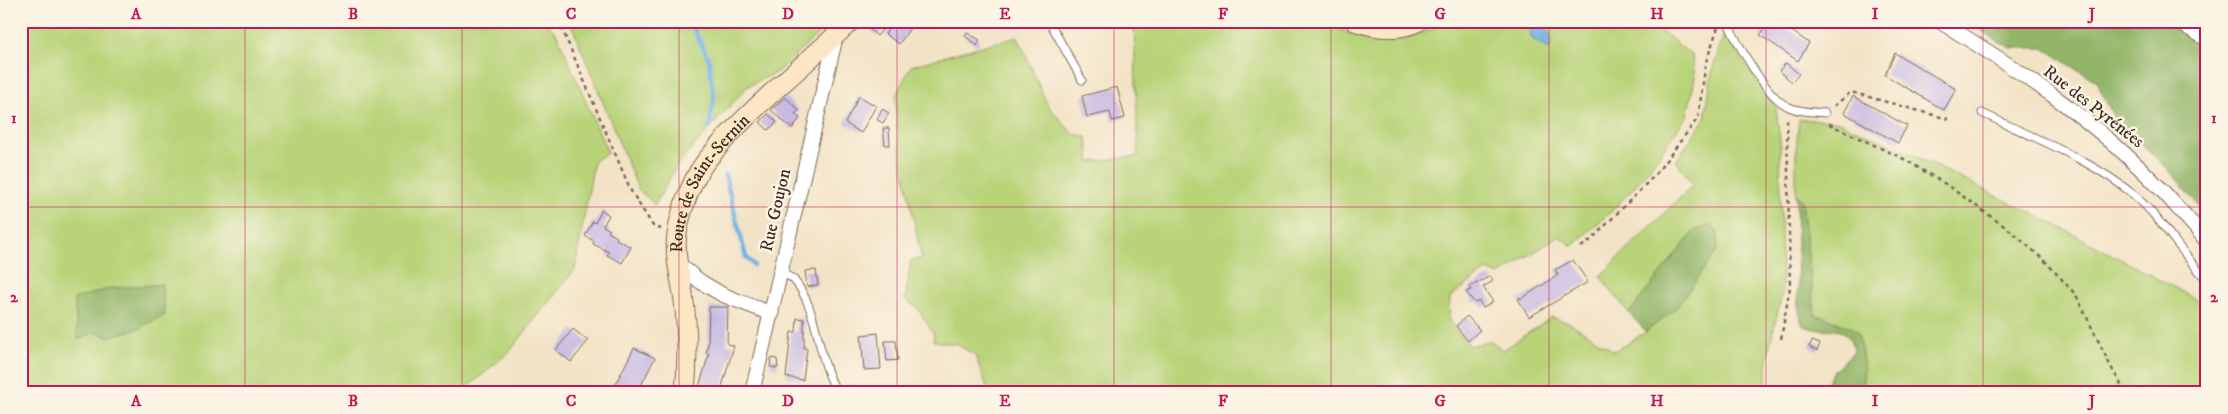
<svg xmlns="http://www.w3.org/2000/svg" width="2228" height="414" font-family="'IM FELL DW Pica',serif">
<style>
.green{fill:#b8d378;stroke:#7a7e4b}
.forest{fill:#92b568;stroke:#667043}
.water{fill:#70b0e4;stroke:#566d81}
.lines{fill:none;stroke-linecap:round;stroke-linejoin:round}
.stream{stroke:#70b0e4;stroke-width:4.5}
.building{fill:#c7b9e3}
.lane-casing{stroke:#7b6b59;stroke-width:9}
.street-casing{stroke:#7b6b59;stroke-width:16}
.secondary-casing{stroke:#7b6b59;stroke-width:21}
.path{stroke:#7b6b59;stroke-width:2.5;stroke-dasharray:4 4;stroke-linecap:butt}
.lane{stroke:#fff;stroke-width:7}
.street{stroke:#fff;stroke-width:14}
.secondary{stroke:#fce6c4;stroke-width:19}
.grid{fill:none;stroke:#c2185b;stroke-width:1;stroke-opacity:0.55}
.labels{text-anchor:middle;stroke-width:5;stroke-linejoin:round;paint-order:stroke}
.street-label{font-size:18px;fill:#3b2a1e;stroke:#fcf5e5}
.neatline{fill:none;stroke:#c2185b;stroke-width:2}
.grid-label{font-size:16px;text-anchor:middle;font-weight:bold;fill:#c2185b}
</style>
<rect width="100%" height="100%" fill="#fcf5e5"/>
<filter id="ink" filterUnits="userSpaceOnUse"><feTurbulence type="fractalNoise" baseFrequency=".02" numOctaves="2"/><feDisplacementMap in="SourceGraphic" scale="10" xChannelSelector="R" yChannelSelector="G"/><feConvolveMatrix kernelMatrix="1 2 1 2 8 2 1 2 1" color-interpolation-filters="sRGB"/></filter>
<filter id="wash" filterUnits="userSpaceOnUse"><feTurbulence type="fractalNoise" baseFrequency=".0096" numOctaves="4" result="noise"/><feDisplacementMap in="SourceGraphic" scale="20" xChannelSelector="R" yChannelSelector="G"/><feGaussianBlur stdDeviation="1.12" result="paint"/><feColorMatrix in="noise" values="0 0 0 0 0 0 0 0 0 0 0 0 0 0 0 0 0 1.4 0 .05"/><feComposite in="paint" operator="in"/></filter>
<g filter="url(#wash)">
<rect width="100%" height="100%" fill="#f3e3c6"/>
<path class="green" d="M21,21H545L557,34L608,153L594,161L575,269L509,352L461,393H367L366,391L365,393H21Z
M570,21H757L765,27L770,21H832L779,71L748,86L677,165L655,205L638,189Z
M1134,21H1321L1358,37L1404,40L1433,29L1441,21H1650L1692,56L1695,77L1687,116L1644,176L1613,210L1572,246L1559,236L1499,275L1487,270L1450,297L1449,321L1470,346L1491,341L1503,350L1552,317L1570,323L1614,351L1646,332L1677,307L1695,230L1629,313L1600,276L1693,185L1676,161L1705,118L1712,72L1724,33L1776,108L1780,140L1782,293L1769,349L1765,389L1771,393H989L975,355L956,344L933,341L934,335L918,308L905,300L911,260L922,259L901,158L896,117V95L911,66C947,56 982,45 1018,37L1048,106L1073,134L1087,137L1090,162L1138,156Z
M1799,119L1837,121L1913,155L2058,226L2207,305V393H1858C1869,376 1861,351 1858,332L1827,317L1815,315L1802,201L1796,194V150Z"/>
<path class="forest" d="M1964,21H2167L2207,47V216L2171,172L2115,120L2096,81L2043,48H2011Z
M1796,194L1802,201L1815,315L1850,327L1858,332C1861,350 1869,377 1858,393H1822L1833,372L1853,352C1849,317 1824,337 1802,325L1798,306Z
M1710,225L1718,232L1717,251L1677,307L1646,332L1629,313L1695,230Z
M162,284L165,315L137,329L108,337L95,332L78,340L74,299L111,288Z"/>
<path class="water" d="M1540,22C1547,30 1555,38 1549,49L1531,38L1530,30Z"/>
<g class="lines">
<path class="stream" d="M690,21L709,60L714,98L709,128
M725,175L746,257L754,265"/>
</g>
<g id="blocks">
<path class="building" d="M869,21H872L882,30L877,36L865,25Z
M894,21H915L899,44L885,34Z
M1770,21H1777L1809,43L1798,61L1760,35Z
M967,33L980,40L977,46L965,36Z
M1895,53L1956,89L1944,110L1885,75Z
M1786,63L1799,74L1792,82L1779,71Z
M1117,87L1125,118L1112,121L1110,112L1087,117L1082,96Z
M859,96L876,106L861,133L845,123Z
M1853,96L1907,126L1898,143L1844,113Z
M785,97L799,110L795,114L800,118L792,129L771,110Z
M882,109L889,113L883,123L877,120Z
M768,114L777,122L768,130L760,122Z
M883,128H889L890,145H885Z
M602,210L609,215L603,226L610,230L608,232L617,237L616,239L631,247L622,263L607,255L609,252L593,244L594,241L585,236L593,221L595,223Z
M1573,260L1588,282L1529,317L1518,299L1520,297L1521,299L1558,275L1555,270Z
M816,270L818,285L807,287L805,271Z
M1490,276L1493,281L1483,287L1493,302L1483,308L1479,301L1475,303L1466,292L1471,290L1470,287Z
M709,307H728L727,344L734,346L720,393H699L698,390L709,354L706,353L708,344Z
M1467,316L1480,330L1468,341L1456,326Z
M797,318L804,319V348L807,349L803,380L786,377L791,332H796Z
M573,329L588,341L571,362L556,350Z
M878,333L881,369L864,370L861,335Z
M885,341H896L898,360L887,361Z
M1812,341L1820,344L1817,351L1809,347Z
M634,348L655,358L637,393H626L614,387Z
M771,358L777,359L778,368L770,367Z"/>
</g>
</g>
<g filter="url(#ink)">
<use href="#blocks" fill-opacity="0" stroke="#7b6b59" stroke-width="1"/>
<g class="lines">
<defs>
<path id="lane" d="M1049,21L1082,80
M1727,21C1737,43 1766,96 1787,106C1798,112 1813,112 1825,113
M1982,113C2030,136 2094,161 2134,195C2162,219 2181,253 2207,280
M780,272C784,274 791,277 794,280C820,311 816,359 838,393"/>
<path id="street" d="M1939,21C2026,74 2110,130 2177,207C2187,218 2198,229 2207,242
M2177,21L2207,39
M677,263L701,282L723,295L772,314
M752,393L836,36"/>
<g id="secondary">
<path d="M1355,21C1375,28 1399,31 1419,21"/>
<path id="s1" d="M685,393C688,359 688,328 683,294C680,274 674,255 677,234C681,208 693,175 711,155C752,106 805,65 851,21"/>
</g>
</defs>
<use href="#lane" class="lane-casing"/>
<use href="#street" class="street-casing"/>
<use href="#secondary" class="secondary-casing"/>
<path class="path" d="M557,21L560,24L631,191L653,226L661,229
M1834,106L1851,92L1948,119
M1829,124L1904,159L1947,185L2011,231L2045,261L2076,295L2111,367L2126,393
M1581,247L1591,240L1655,175L1698,118L1706,62L1718,27
M1781,339L1790,287L1787,119"/>
<use href="#lane" class="lane"/>
<use href="#street" class="street"/>
<use href="#secondary" class="secondary"/>
</g>
</g>
<path class="grid" d="M245,21V393M462,21V393M679,21V393M897,21V393M1114,21V393M1331,21V393M1549,21V393M1766,21V393M1983,21V393M21,207H2207"/>
<g class="labels">
<g class="street-label">
<text transform="translate(2094 106) rotate(38)" y="6">Rue des Pyrénées</text>
<text dy="6" stroke="none"><textPath href="#s1" startOffset="220">Route de Saint-Sernin</textPath></text>
<text transform="translate(775 210) rotate(-77)" y="6">Rue Goujon</text>
</g>
</g>
<rect width="2228" height="414" fill="none" stroke="#fcf5e5" stroke-width="55"/>
<rect x="28" y="28" width="2172" height="358" class="neatline"/>
<g class="grid-label">
<text x="136" y="19">A</text>
<text x="353" y="19">B</text>
<text x="571" y="19">C</text>
<text x="788" y="19">D</text>
<text x="1005" y="19">E</text>
<text x="1223" y="19">F</text>
<text x="1440" y="19">G</text>
<text x="1657" y="19">H</text>
<text x="1875" y="19">I</text>
<text x="2092" y="19">J</text>
<text x="14" y="123">1</text>
<text x="2214" y="123">1</text>
<text x="14" y="302">2</text>
<text x="2214" y="302">2</text>
<text x="136" y="406">A</text>
<text x="353" y="406">B</text>
<text x="571" y="406">C</text>
<text x="788" y="406">D</text>
<text x="1005" y="406">E</text>
<text x="1223" y="406">F</text>
<text x="1440" y="406">G</text>
<text x="1657" y="406">H</text>
<text x="1875" y="406">I</text>
<text x="2092" y="406">J</text>
</g>
</svg>
